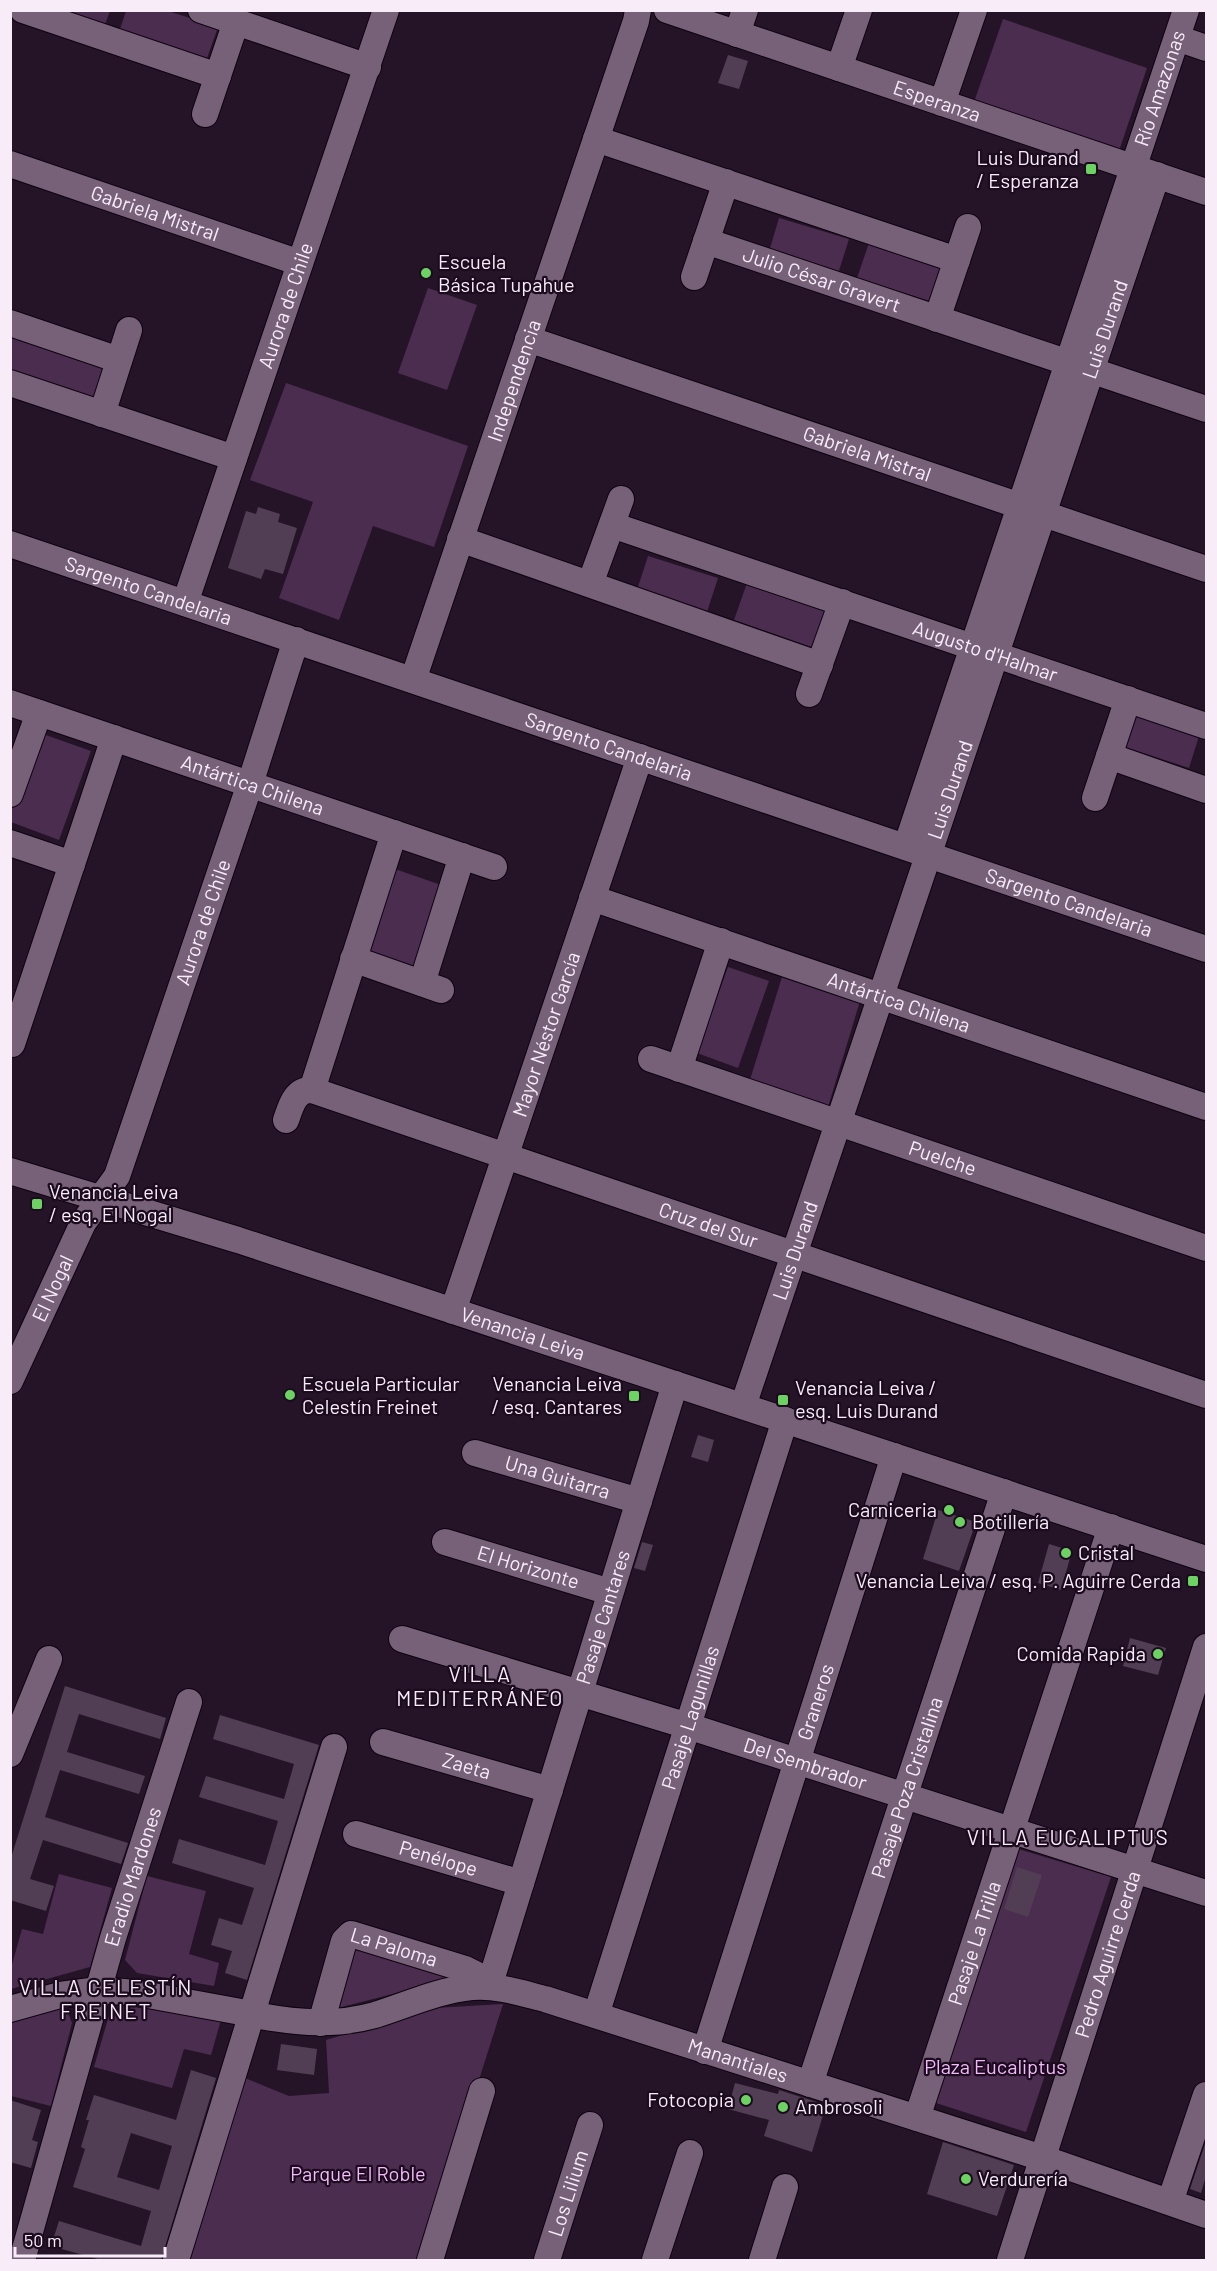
<svg xmlns="http://www.w3.org/2000/svg" width="1217" height="2271" font-family="Barlow,sans-serif">
<style>
.green{fill:#4b2d50}
.building{fill:#513e54;fill-rule:evenodd}
.lines{fill:none;stroke-linecap:round;stroke-linejoin:round}
.minor-casing{stroke:#0e0210;stroke-width:28}
.minor{stroke:#766179;stroke-width:26}
.poi-dot{fill:#6cd362;stroke:#1c0b1e;stroke-width:2}
.labels{text-anchor:middle;stroke-width:4.5;stroke-linejoin:round;paint-order:stroke}
.street-label{font-size:20px;fill:#f8ecf9;stroke:#1c0b1e}
.poi-label{font-size:20px;fill:#f8ecf9;stroke:#1c0b1e;text-anchor:start}
.park-label{font-size:20px;fill:#f3bafb;stroke:#1c0b1e}
.neighbourhood-label{font-size:21px;letter-spacing:1.5px;fill:#f8ecf9;stroke:#1c0b1e}
</style>
<rect width="100%" height="100%" fill="#251428"/>
<path class="green" d="M67,11H110L104,27L65,14Z
M126,11H168L218,27L206,61L119,32Z
M1003,19L1147,68L1119,151L974,102Z
M779,218L849,239L837,277L768,255Z
M870,240L944,266L933,302L857,278Z
M428,288L477,305L447,390L398,373Z
M11,330L107,363L102,400L11,376Z
M286,383L468,446L434,547L373,526L339,620L279,598L313,502L250,480Z
M648,556L718,578L706,615L636,593Z
M747,583L830,611L817,649L734,620Z
M1132,714L1199,736L1189,768L1122,746Z
M40,733L91,751L59,840L11,822L10,814Z
M395,869L444,886L414,972L365,955Z
M728,967L769,981L738,1068L697,1053Z
M782,977L860,1001L828,1107L749,1083Z
M1015,1848L1111,1877L1026,2132L930,2101Z
M59,1874L112,1888L90,1967L11,1989V1968L22,1929L43,1934Z
M147,1876L206,1891L189,1954L219,1963L214,1986L137,1973L125,1960Z
M349,1939L463,1976L330,2010Z
M64,2003L72,2023L51,2106L11,2096V2023Z
M503,2004L422,2260H189L245,2078L289,2096L329,2093L326,2040L434,2008Z
M120,2005H145L221,2020L211,2055L184,2049L172,2088L94,2067L110,2012Z"/>
<path class="building" d="M728,55L748,61L739,89L718,83Z
M258,507L280,514L278,522L297,528L283,574L265,569L261,579L228,568L246,511L256,514Z
M698,1435L714,1440L708,1462L691,1457Z
M938,1510L976,1522L959,1571L923,1559Z
M642,1542L653,1545L645,1571L634,1568Z
M1049,1544L1072,1551L1061,1590L1038,1583Z
M1130,1638L1166,1648L1158,1675L1123,1666Z
M65,1686L166,1718L160,1739L79,1714L67,1752L145,1776L139,1794L60,1770L45,1817L128,1843L121,1864L43,1840L30,1879L54,1886L46,1911L10,1900V1861Z
M220,1715L319,1745L247,1980L225,1973L232,1951L211,1945L219,1918L242,1925L254,1888L172,1863L179,1839L265,1865L278,1821L199,1797L206,1776L284,1799L294,1764L213,1739Z
M1017,1867L1042,1875L1028,1917L1004,1909Z
M281,2044L317,2049L314,2075L277,2070Z
M191,2070L216,2078L161,2260H101L51,2246L59,2221L141,2246L151,2211L73,2187L85,2149L81,2147L89,2120H86L94,2095L176,2120ZM131,2133L172,2146L159,2190L117,2177Z
M735,2083L778,2094L779,2090L826,2105L812,2152L764,2136L769,2120L728,2109Z
M10,2100L41,2110L32,2140L38,2142L31,2168L10,2162Z
M1206,2141V2176L1201,2193L1190,2189Z
M943,2142L1014,2165L997,2216L927,2194Z"/>
<g class="lines">
<defs>
<g id="minor">
<path d="M23,10L218,76"/>
<path d="M201,10L368,67"/>
<path id="s1" d="M667,10L1206,192"/>
<path d="M737,34L745,10"/>
<path d="M1177,38L1206,48"/>
<path d="M839,68L859,10"/>
<path d="M942,103L974,10"/>
<path d="M205,114L236,22"/>
<path d="M596,139L957,260"/>
<path id="s2" d="M10,164L300,263"/>
<path id="s3" d="M706,241L1206,409"/>
<path d="M694,277L726,182"/>
<path d="M937,319L968,227"/>
<path d="M10,323L119,360"/>
<path id="s4" d="M528,339L1206,569"/>
<path d="M10,383L234,458"/>
<path d="M102,414L129,330"/>
<path id="s5" d="M612,525L1206,726"/>
<path d="M460,539L820,665"/>
<path id="s6" d="M10,544L1206,949"/>
<path d="M590,584L621,499"/>
<path id="s7" d="M185,603L386,10"/>
<path id="s8" d="M413,680L636,21L638,10"/>
<path d="M809,694L842,602"/>
<path id="s9" d="M10,703L494,867"/>
<path d="M1109,756L1206,790"/>
<path d="M10,794L39,713"/>
<path d="M1095,798L1128,699"/>
<path d="M10,843L72,864"/>
<path id="s10" d="M906,847L1186,10"/>
<path id="s11" d="M592,898L1206,1107"/>
<path d="M353,959L441,990"/>
<path d="M422,983L462,856"/>
<path d="M12,1044L114,738"/>
<path id="s12" d="M651,1059L1206,1248"/>
<path d="M679,1069L721,941"/>
<path d="M312,1090L394,833"/>
<path id="s13" d="M286,1120C291,1106 295,1089 312,1090L1206,1395"/>
<path id="s14" d="M10,1171L238,1240L1206,1559"/>
<path id="s15" d="M453,1311L640,757"/>
<path id="s16" d="M10,1381L83,1223L117,1176L250,784L296,640"/>
<path id="s17" d="M743,1406L1157,175"/>
<path id="s18" d="M475,1453L639,1501"/>
<path id="s19" d="M445,1542L610,1592"/>
<path id="s20" d="M402,1639L688,1726L1206,1893"/>
<path id="s21" d="M383,1742L550,1790"/>
<path d="M10,1754L49,1659"/>
<path id="s22" d="M356,1834L521,1883"/>
<path id="s23" d="M489,1987L675,1384"/>
<path d="M10,2009L60,1995L98,1990L137,1993L252,2014"/>
<path id="s24" d="M596,2015L785,1420"/>
<path id="s25" d="M260,2016C299,2023 336,2026 375,2015C407,2005 439,1990 472,1987C497,1985 521,1993 545,1999L1042,2158L1206,2215"/>
<path id="s26" d="M321,2023L344,1941L351,1934L465,1969L479,1976L489,1987"/>
<path id="s27" d="M705,2051L894,1456"/>
<path id="s28" d="M810,2084L1004,1492"/>
<path id="s29" d="M917,2118L1111,1527"/>
<path d="M1170,2202L1206,2095"/>
<path id="s30" d="M22,2260L113,1938L189,1702"/>
<path d="M176,2260L334,1747"/>
<path d="M430,2260L482,2091"/>
<path id="s31" d="M547,2260L590,2125"/>
<path d="M655,2260L690,2153"/>
<path d="M762,2260L785,2187"/>
<path id="s32" d="M1010,2260L1206,1647"/>
</g>
</defs>
<use href="#minor" class="minor-casing"/>
<use href="#minor" class="minor"/>
</g>
<g class="poi-dot">
<rect x="1085" y="163" width="12" height="12" rx="3"/>
<circle cx="426" cy="273" r="6"/>
<rect x="31" y="1198" width="12" height="12" rx="3"/>
<circle cx="290" cy="1395" r="6"/>
<rect x="628" y="1390" width="12" height="12" rx="3"/>
<rect x="777" y="1394" width="12" height="12" rx="3"/>
<circle cx="949" cy="1510" r="6"/>
<circle cx="960" cy="1522" r="6"/>
<circle cx="1066" cy="1553" r="6"/>
<rect x="1187" y="1575" width="12" height="12" rx="3"/>
<circle cx="1158" cy="1654" r="6"/>
<circle cx="746" cy="2100" r="6"/>
<circle cx="783" cy="2107" r="6"/>
<circle cx="966" cy="2179" r="6"/>
</g>
<g class="labels">
<g class="street-label">
<text dy="7" stroke="none"><textPath href="#s10" startOffset="800">Río Amazonas</textPath></text>
<text dy="7" stroke="none"><textPath href="#s1" startOffset="285">Esperanza</textPath></text>
<text dy="7" stroke="none"><textPath href="#s2" startOffset="153">Gabriela Mistral</textPath></text>
<text dy="7" stroke="none"><textPath href="#s3" startOffset="122">Julio César Gravert</textPath></text>
<text dy="7" stroke="none"><textPath href="#s7" startOffset="314">Aurora de Chile</textPath></text>
<text dy="7" stroke="none"><textPath href="#s17" startOffset="1136">Luis Durand</textPath></text>
<text dy="7" stroke="none"><textPath href="#s8" startOffset="316">Independencia</textPath></text>
<text dy="7" stroke="none"><textPath href="#s4" startOffset="358">Gabriela Mistral</textPath></text>
<text dy="7" stroke="none"><textPath href="#s6" startOffset="146">Sargento Candelaria</textPath></text>
<text dy="7" stroke="none"><textPath href="#s5" startOffset="394">Augusto d'Halmar</textPath></text>
<text dy="7" stroke="none"><textPath href="#s6" startOffset="632">Sargento Candelaria</textPath></text>
<text dy="7" stroke="none"><textPath href="#s9" startOffset="256">Antártica Chilena</textPath></text>
<text dy="7" stroke="none"><textPath href="#s17" startOffset="650">Luis Durand</textPath></text>
<text dy="7" stroke="none"><textPath href="#s6" startOffset="1118">Sargento Candelaria</textPath></text>
<text dy="7" stroke="none"><textPath href="#s16" startOffset="500">Aurora de Chile</textPath></text>
<text dy="7" stroke="none"><textPath href="#s11" startOffset="324">Antártica Chilena</textPath></text>
<text dy="7" stroke="none"><textPath href="#s15" startOffset="292">Mayor Néstor García</textPath></text>
<text dy="7" stroke="none"><textPath href="#s12" startOffset="308">Puelche</textPath></text>
<text dy="7" stroke="none"><textPath href="#s13" startOffset="462">Cruz del Sur</textPath></text>
<text dy="7" stroke="none"><textPath href="#s17" startOffset="164">Luis Durand</textPath></text>
<text dy="7" stroke="none"><textPath href="#s16" startOffset="102">El Nogal</textPath></text>
<text dy="7" stroke="none"><textPath href="#s14" startOffset="538">Venancia Leiva</textPath></text>
<text dy="7" stroke="none"><textPath href="#s18" startOffset="86">Una Guitarra</textPath></text>
<text dy="7" stroke="none"><textPath href="#s19" startOffset="87">El Horizonte</textPath></text>
<text dy="7" stroke="none"><textPath href="#s23" startOffset="387">Pasaje Cantares</textPath></text>
<text dy="7" stroke="none"><textPath href="#s27" startOffset="366">Graneros</textPath></text>
<text dy="7" stroke="none"><textPath href="#s24" startOffset="312">Pasaje Lagunillas</textPath></text>
<text dy="7" stroke="none"><textPath href="#s20" startOffset="422">Del Sembrador</textPath></text>
<text dy="7" stroke="none"><textPath href="#s21" startOffset="87">Zaeta</textPath></text>
<text dy="7" stroke="none"><textPath href="#s28" startOffset="312">Pasaje Poza Cristalina</textPath></text>
<text dy="7" stroke="none"><textPath href="#s22" startOffset="86">Penélope</textPath></text>
<text dy="7" stroke="none"><textPath href="#s30" startOffset="399">Eradio Mardones</textPath></text>
<text dy="7" stroke="none"><textPath href="#s29" startOffset="184">Pasaje La Trilla</textPath></text>
<text dy="7" stroke="none"><textPath href="#s26" startOffset="140">La Paloma</textPath></text>
<text dy="7" stroke="none"><textPath href="#s32" startOffset="321">Pedro Aguirre Cerda</textPath></text>
<text dy="7" stroke="none"><textPath href="#s25" startOffset="494">Manantiales</textPath></text>
<text dy="7" stroke="none"><textPath href="#s31" startOffset="70">Los Lilium</textPath></text>
</g>
<g class="poi-label">
<text x="1079" y="165" text-anchor="end">Luis Durand<tspan x="1079" dy="23">/ Esperanza</tspan></text>
<text x="438" y="269">Escuela<tspan x="438" dy="23">Básica Tupahue</tspan></text>
<text x="49" y="1199">Venancia Leiva<tspan x="49" dy="23">/ esq. El Nogal</tspan></text>
<text x="302" y="1391">Escuela Particular<tspan x="302" dy="23">Celestín Freinet</tspan></text>
<text x="622" y="1391" text-anchor="end">Venancia Leiva<tspan x="622" dy="23">/ esq. Cantares</tspan></text>
<text x="795" y="1395">Venancia Leiva /<tspan x="795" dy="23">esq. Luis Durand</tspan></text>
<text x="937" y="1517" text-anchor="end">Carniceria</text>
<text x="972" y="1529">Botillería</text>
<text x="1078" y="1560">Cristal</text>
<text x="1181" y="1588" text-anchor="end">Venancia Leiva / esq. P. Aguirre Cerda</text>
<text x="1146" y="1661" text-anchor="end">Comida Rapida</text>
<text x="734" y="2107" text-anchor="end">Fotocopia</text>
<text x="795" y="2114">Ambrosoli</text>
<text x="978" y="2186">Verdurería</text>
</g>
<g class="park-label">
<text x="995" y="2074">Plaza Eucaliptus</text>
<text x="358" y="2181">Parque El Roble</text>
</g>
<g class="neighbourhood-label">
<text x="480" y="1682">VILLA<tspan x="480" dy="24">MEDITERRÁNEO</tspan></text>
<text x="1068" y="1845">VILLA EUCALIPTUS</text>
<text x="106" y="1995">VILLA CELESTÍN<tspan x="106" dy="24">FREINET</tspan></text>
</g>
</g>
<rect width="1217" height="2271" fill="none" stroke="#f8ecf9" stroke-width="24"/>
<path d="M15 2247v9h150v-9" fill="none" stroke="#f8ecf9" stroke-width="3"/>
<text x="24" y="2247" font-size="18" fill="#f8ecf9" stroke="#1c0b1e" stroke-width="4.5" paint-order="stroke">50 m</text>
</svg>
